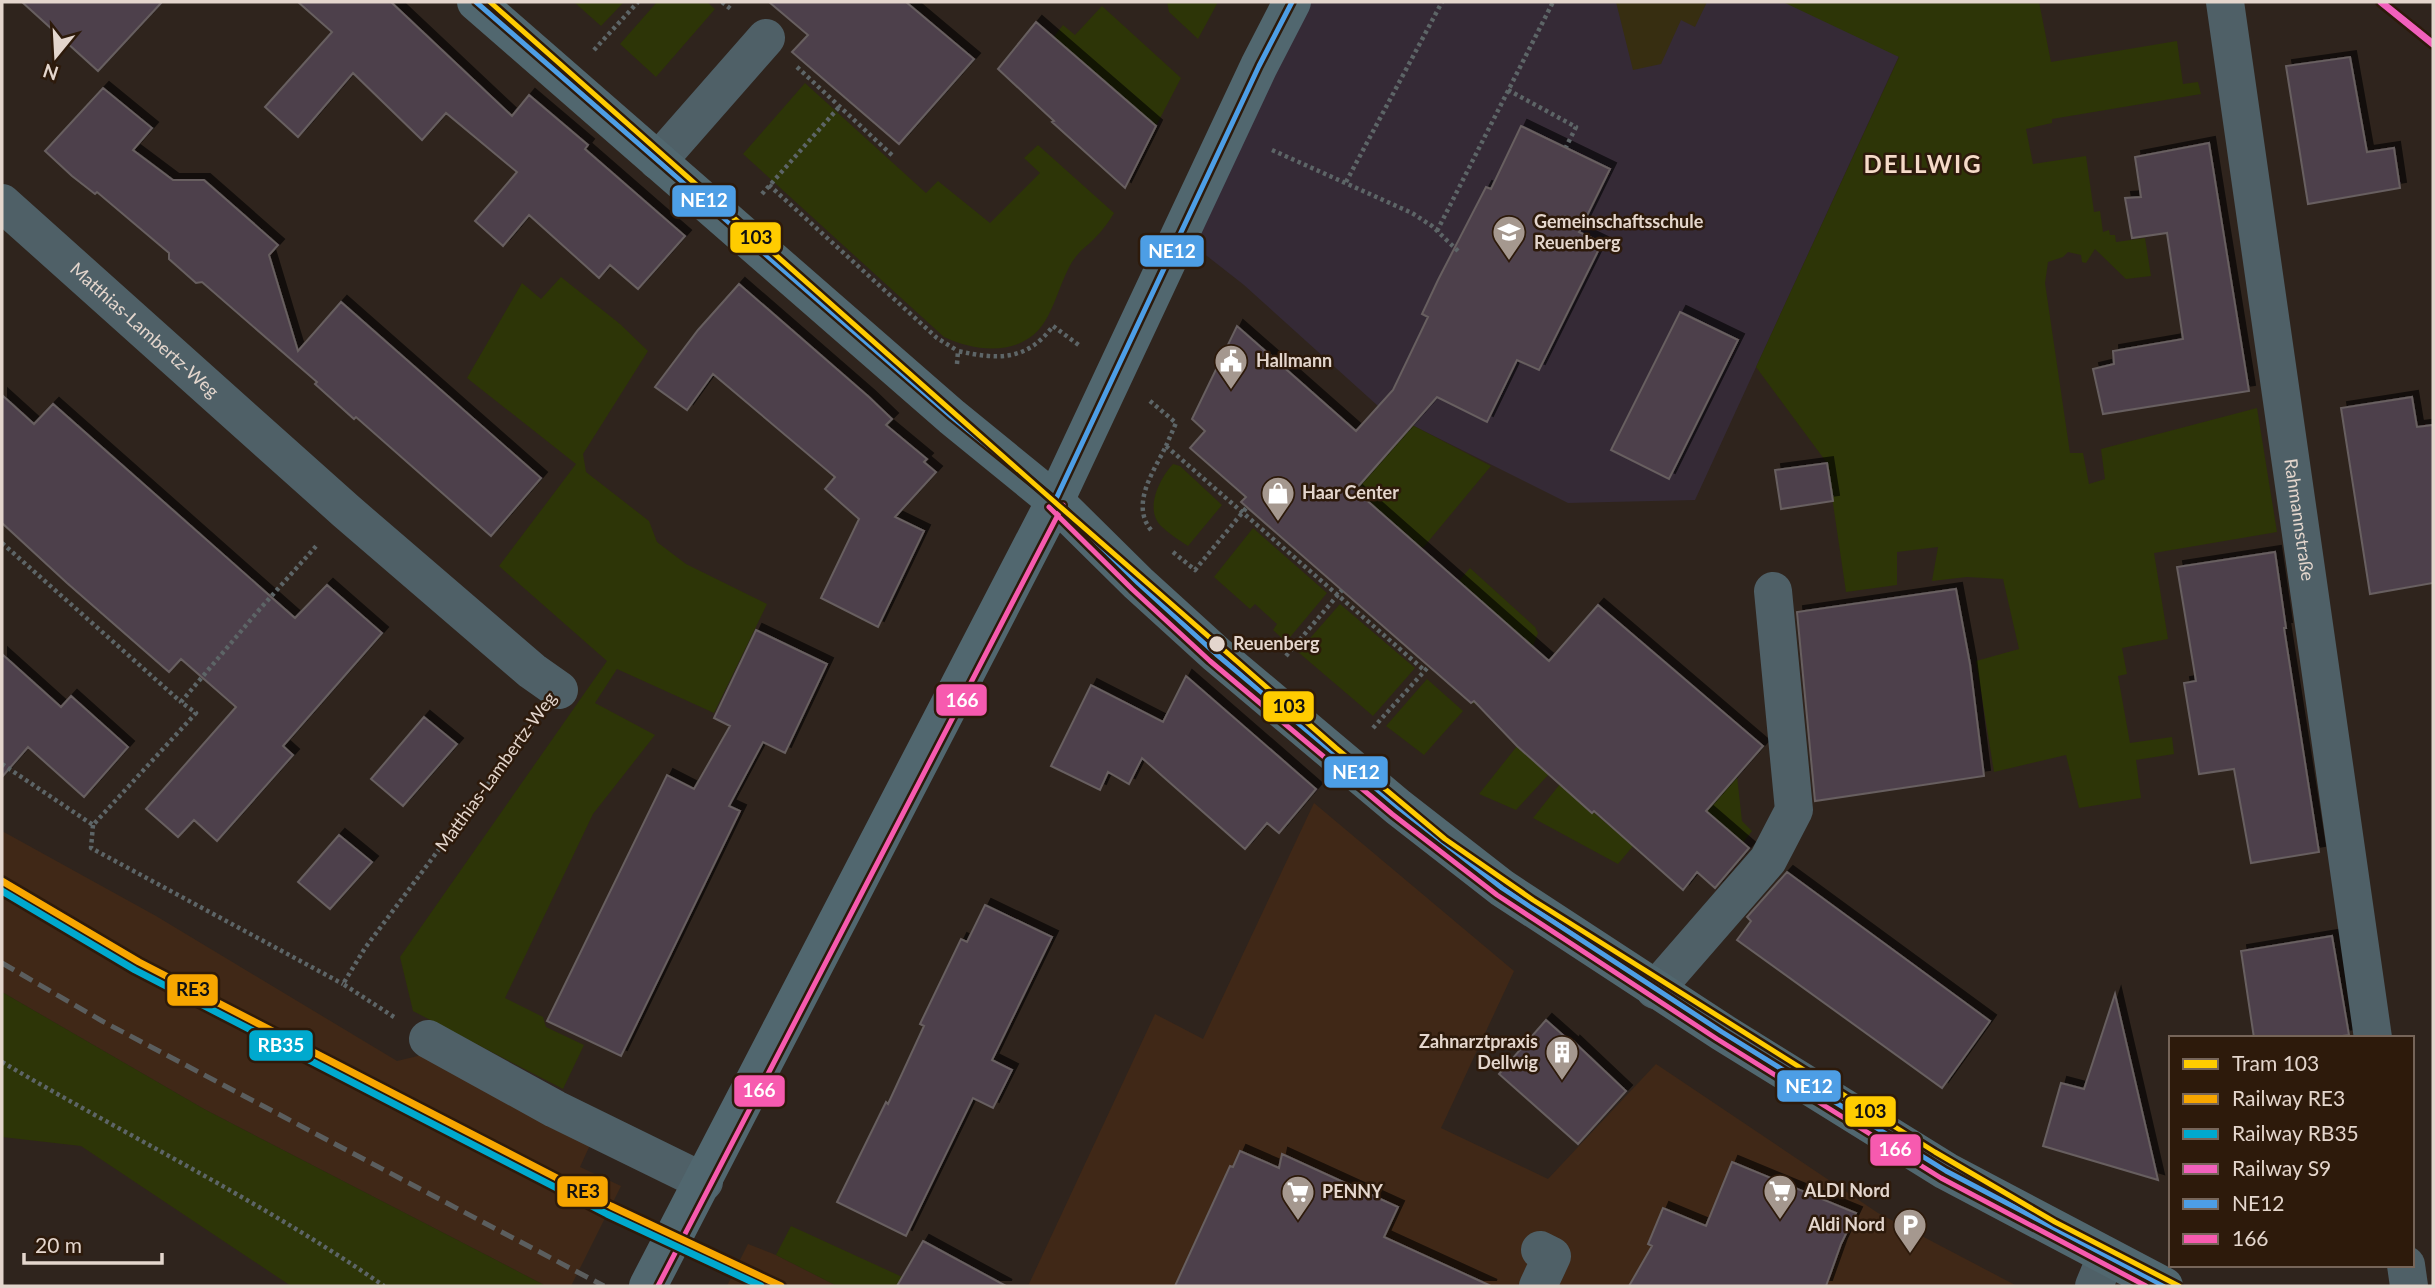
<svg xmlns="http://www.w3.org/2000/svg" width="2435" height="1288" font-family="Lato,sans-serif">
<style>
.built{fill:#402817}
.education{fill:#352a36}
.green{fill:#2d3507}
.sand{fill:#372e11}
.building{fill:#4e414b;stroke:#675f60;stroke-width:2;filter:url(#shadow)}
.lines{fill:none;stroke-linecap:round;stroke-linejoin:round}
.path{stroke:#5d6567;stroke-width:4.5;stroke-dasharray:3.5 3.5;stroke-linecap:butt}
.minor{stroke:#4f6067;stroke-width:38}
.major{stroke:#51676f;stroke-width:38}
.rail{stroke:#5b5e5e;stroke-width:5;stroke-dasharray:14 7;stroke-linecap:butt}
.bus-1-casing{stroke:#2d1a0b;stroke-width:10}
.bus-2-casing{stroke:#2d1a0b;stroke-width:10}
.bus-1{stroke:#4d9ee5;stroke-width:5}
.bus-2{stroke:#f75aaf;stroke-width:5}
.rail-1-casing{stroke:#2d1a0b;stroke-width:12}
.rail-2-casing{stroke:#2d1a0b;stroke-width:12}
.rail-3-casing{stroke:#2d1a0b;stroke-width:12}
.rail-1{stroke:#f7a600;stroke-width:7}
.rail-2{stroke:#00a9ce;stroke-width:7}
.rail-3{stroke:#f160bc;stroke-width:7}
.tram-1-casing{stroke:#2d1a0b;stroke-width:10}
.tram-1{stroke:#fc0;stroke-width:5}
.stop-dot{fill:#e4d6cd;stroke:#2d1a0b;stroke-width:2.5}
.labels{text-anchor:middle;stroke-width:5;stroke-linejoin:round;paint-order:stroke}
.poi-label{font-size:18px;font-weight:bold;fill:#e4d6cd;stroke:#2d1a0b;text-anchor:start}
.street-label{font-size:18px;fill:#e4d6cd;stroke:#2d1a0b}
.stop-label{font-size:18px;font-weight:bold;fill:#e4d6cd;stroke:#2d1a0b;text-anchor:start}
.district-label{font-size:24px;font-weight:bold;letter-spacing:2px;fill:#f5dac8;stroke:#2d1a0b}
.line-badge{stroke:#2d1a0b;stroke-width:2.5}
.badge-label{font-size:19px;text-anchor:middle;font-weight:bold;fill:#fff}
.pale-badge-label{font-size:19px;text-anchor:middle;font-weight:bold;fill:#111}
</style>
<defs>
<filter id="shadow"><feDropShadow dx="6" dy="-6" stdDeviation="0" flood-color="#0009"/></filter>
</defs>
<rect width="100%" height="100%" fill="#2f241d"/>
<path class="built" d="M1314,803L1514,971L1441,1128L1548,1179L1656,1064L1878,1213L2017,1286H1028L1155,1014L1203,1039Z
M2,831L156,916L397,1061L422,1055L590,1145L580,1167L621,1186L571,1286H546L204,1109L2,992Z
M748,1244L776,1255L837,1286H727Z"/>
<path class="education" d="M1298,2H1928L1899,56L1695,500L1568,503L1412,425L1378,406L1244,285L1184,238Z"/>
<path class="green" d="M574,2H624L601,26Z
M657,2H707L715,9L656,77L620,44Z
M1167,2H1218L1198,39L1169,12Z
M1783,2H2039L2051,62L2177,41L2183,84L2198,82L2201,94L2052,119V123L2026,129L2033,164L2086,156L2094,212L2100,211L2103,232L2109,230L2110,235H2115L2116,242L2145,238L2151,276L2126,279L2095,249L2086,263L2082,262L2081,255L2068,252L2063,257L2048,262L2045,283L2070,453H2083L2089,484L2105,479L2101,449L2257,408L2277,532L2154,553L2168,639L2122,648L2127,674L2118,676L2130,743L2172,737L2174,754L2136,760L2141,798L2079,808L2066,755L1994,772L1976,661L2019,649L2003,579L1967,577L1932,581L1938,547L1897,552V585L1846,592L1827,463L1756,367L1899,57Z
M1102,6L1181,78L1156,126L1053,38L1063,25L1075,35Z
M805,83L926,193L938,181L990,223L1040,173L1024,158L1038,145L1114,213C1108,223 1102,231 1094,239C1086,247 1079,251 1072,262C1062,279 1057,299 1048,316C1028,356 980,354 944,337L743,154Z
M561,277L620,324L648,351L583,454L586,472L649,521L657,542L686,564L767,604L714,713L617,669L595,703L655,735L593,814L505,998L543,1017L546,1027L584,1045L563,1089L413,1011L400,957L607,661L499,566L576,464L467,378L522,283L541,299Z
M1412,425L1491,466L1422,549L1355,491Z
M1173,464L1180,466L1222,505L1188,546C1179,540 1168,533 1161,526C1144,509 1160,478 1173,464Z
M1253,528L1327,593L1286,642L1273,630L1277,624L1255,604L1250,609L1214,577Z
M1470,568L1535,627L1538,633L1533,646L1479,704L1471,703L1526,641L1459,581Z
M1340,604L1415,668L1373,716L1298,652Z
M1427,679L1463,711L1424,755L1386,726Z
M1678,725L1737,776L1742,821L1752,831L1737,850L1732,833L1649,760Z
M1517,746L1549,774L1516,810L1479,794Z
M1560,784L1633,846L1618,864L1533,818Z
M2,992L204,1109L546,1286H291L81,1146L2,1137Z
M791,1226L922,1286H837L776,1255Z"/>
<path class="sand" d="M1616,2H1707L1695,27L1681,20L1661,64L1633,70Z"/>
<path class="building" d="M22,2H162L98,71Z
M298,2H391L512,116L529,95L588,145L585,149L685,236L638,289L610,265L599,278L529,215L503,246L475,221L517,172L446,113L422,140L353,73L298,137L265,107L332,32Z
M769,2H906L974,59L899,144L792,52L808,35Z
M1036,22L1156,126L1125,188L1052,122L1054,121L998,69Z
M2350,57L2367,152L2394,148L2400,188L2308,204L2286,66Z
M103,88L152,128L133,150L173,180H204L278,245L269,255L298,351L341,302L541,478L491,536L356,417L354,419L315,384L317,382L202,282L196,283L169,259V253L97,192L95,194L72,176L45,151Z
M1521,126L1610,169L1579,232L1602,243L1539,370L1517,360L1487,422L1437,397L1355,490L1549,661L1598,605L1763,746L1706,811L1749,848L1715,888L1697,872L1683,890L1594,811L1592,813L1517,746L1474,701L1471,703L1241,502L1246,497L1190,448L1205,431L1192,419L1237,326L1356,431L1393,390L1428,317L1422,314L1438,280L1486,187L1491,189Z
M2209,143L2249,391L2103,414L2093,369L2114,364L2113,351L2183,339L2167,233L2132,238L2125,198L2141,197L2135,157Z
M739,284L869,397L892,419L886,425L927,459L924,462L936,472L895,517L924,531L878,627L821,598L859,519L825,489L835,477L713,374L687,410L655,387L698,330Z
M1680,312L1738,340L1669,479L1611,450Z
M2,395L34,424L53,404L295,618L327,585L382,633L283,746L293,755L217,841L194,820L178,837L146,809L236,707L181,659L169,672L67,583L2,523Z
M2412,397L2417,427L2433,425V583L2370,594L2341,408Z
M1827,463L1833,501L1781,509L1775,470Z
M2275,552L2286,628H2284L2319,852L2251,863L2234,769L2199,774L2184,683L2196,681L2177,567Z
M1956,589L1970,664L1984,776L1815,801L1797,612Z
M756,630L827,664L785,753L763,742L729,806L740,811L621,1056L547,1021L667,775L694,789L730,726L714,718Z
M2,654L61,707L71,696L128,747L84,797L28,747L2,777Z
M1186,676L1316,789L1279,833L1267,823L1245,849L1142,758L1129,784L1108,772L1100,790L1051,766L1091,685L1163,722Z
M424,717L457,744L403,806L371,779Z
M339,835L372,862L330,909L298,882Z
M1787,872L1990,1021L1942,1088L1737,940L1751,921L1747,917Z
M985,905L1052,937L992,1060L1012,1070L993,1108L973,1098L906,1236L837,1202L886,1102L888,1104L924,1026L920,1024L961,939L967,942Z
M2332,936L2349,1035L2329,1038H2254L2241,951Z
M2115,994L2158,1180L2043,1146L2061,1083L2084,1089Z
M1546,1020L1573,1044L1574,1042L1626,1091L1578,1144L1499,1074Z
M1240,1151L1279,1168L1282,1154L1398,1207L1384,1237L1491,1286H1175L1230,1166L1233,1167Z
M1732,1162L1856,1213L1841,1244L1826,1286H1629L1652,1246L1648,1244L1663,1208L1706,1226Z
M923,1241L1006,1286H897Z"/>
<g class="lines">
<path class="path" d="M722,2L732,10
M594,50L638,2
M797,67L894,157
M1508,90L1576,127L1566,147
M1272,150L1412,213L1432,226L1458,251
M1346,182L1442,2
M769,185L937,338L958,351
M762,194L840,106
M1437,231L1553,2
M957,364L958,351C998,360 1027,361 1053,326L1080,346
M1150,401L1176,423L1166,446
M1151,530C1130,504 1154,471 1166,446L1424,670
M2,543L181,702
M1173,552L1195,570L1247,507
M1286,656L1342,590
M1373,728L1429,666
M2,764L93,825L196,713L181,702L259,610L318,544
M93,825L91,848L343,984
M394,1017L343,984L365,948L533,724
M2,1062C129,1137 263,1202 384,1286"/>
<g class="minor">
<path id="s1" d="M2225,2L2373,1038"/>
<path d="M658,161L766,38"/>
<path id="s2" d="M2,203L346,511L532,671L559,690"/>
<path d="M1655,990L1768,860L1794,810L1773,591"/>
<path d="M428,1039L555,1109L704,1182"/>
<path d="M2406,1265L2409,1286"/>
<path d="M1538,1286L1552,1256L1540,1250"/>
<path d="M2094,1286L2106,1257"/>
</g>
<path class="major" d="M476,2L952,417L1055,501L1138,583L1216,654L1398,807L1502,888L1722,1032L1946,1171L2164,1286
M648,1286L1055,501L1259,66L1292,2"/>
<path class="rail" d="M2,963L102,1021L604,1286"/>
<defs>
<path id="bus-1" d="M476,2L952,417L1055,501L1138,583L1216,654L1398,807L1502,888L1722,1032L1946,1171L2164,1286
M1055,501L1259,66L1292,2"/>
<path id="bus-2" d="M1049,507L1132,589L1210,661L1392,814L1497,895L1717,1039L1941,1178L2146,1286
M658,1286L1063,505"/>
</defs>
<use href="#bus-1" class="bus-1-casing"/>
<use href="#bus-2" class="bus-2-casing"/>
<use href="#bus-1" class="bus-1"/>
<use href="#bus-2" class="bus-2"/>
<defs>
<path id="rail-1" d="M2,881L139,962L611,1206L781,1286"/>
<path id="rail-2" d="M2,891L135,970L607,1214L761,1286"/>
<path id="rail-3" d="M2381,2L2433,44"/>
</defs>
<use href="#rail-1" class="rail-1-casing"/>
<use href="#rail-2" class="rail-2-casing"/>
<use href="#rail-3" class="rail-3-casing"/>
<use href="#rail-1" class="rail-1"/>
<use href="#rail-2" class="rail-2"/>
<use href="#rail-3" class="rail-3"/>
<defs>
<path id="tram-1" d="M490,2L1049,497L1336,748L1445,839L1533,900L1935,1152L2055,1222L2179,1286"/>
</defs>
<use href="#tram-1" class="tram-1-casing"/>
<use href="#tram-1" class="tram-1"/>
</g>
<defs>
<symbol id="school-pin" viewBox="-11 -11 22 30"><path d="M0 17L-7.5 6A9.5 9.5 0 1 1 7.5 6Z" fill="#a5988f" stroke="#2d1a0b"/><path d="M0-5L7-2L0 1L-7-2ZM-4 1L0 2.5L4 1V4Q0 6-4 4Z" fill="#fff"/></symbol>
<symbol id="civic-pin" viewBox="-11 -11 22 30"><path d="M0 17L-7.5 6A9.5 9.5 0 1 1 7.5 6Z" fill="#a5988f" stroke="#2d1a0b"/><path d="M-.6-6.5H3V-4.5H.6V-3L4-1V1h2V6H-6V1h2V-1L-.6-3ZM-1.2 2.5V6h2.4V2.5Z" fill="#fff"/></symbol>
<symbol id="shop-pin" viewBox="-11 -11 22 30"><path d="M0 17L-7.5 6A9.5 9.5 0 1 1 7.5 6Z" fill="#a5988f" stroke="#2d1a0b"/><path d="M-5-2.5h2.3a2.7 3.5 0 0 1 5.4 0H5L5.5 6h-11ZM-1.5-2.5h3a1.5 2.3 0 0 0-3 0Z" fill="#fff"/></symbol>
<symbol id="building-pin" viewBox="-11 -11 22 30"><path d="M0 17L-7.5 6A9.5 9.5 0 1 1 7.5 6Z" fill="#a5988f" stroke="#2d1a0b"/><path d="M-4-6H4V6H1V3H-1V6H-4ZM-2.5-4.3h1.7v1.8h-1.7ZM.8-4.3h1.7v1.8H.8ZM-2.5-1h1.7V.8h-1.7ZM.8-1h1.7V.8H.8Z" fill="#fff"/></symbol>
<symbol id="supermarket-pin" viewBox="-11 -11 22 30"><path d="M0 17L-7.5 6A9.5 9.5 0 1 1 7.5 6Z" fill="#a5988f" stroke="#2d1a0b"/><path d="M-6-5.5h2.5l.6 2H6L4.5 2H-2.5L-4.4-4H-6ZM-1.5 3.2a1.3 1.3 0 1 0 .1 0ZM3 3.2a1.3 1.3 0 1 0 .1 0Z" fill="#fff"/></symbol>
<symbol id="parking-pin" viewBox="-11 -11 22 30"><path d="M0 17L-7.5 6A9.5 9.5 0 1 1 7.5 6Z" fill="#a5988f" stroke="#2d1a0b"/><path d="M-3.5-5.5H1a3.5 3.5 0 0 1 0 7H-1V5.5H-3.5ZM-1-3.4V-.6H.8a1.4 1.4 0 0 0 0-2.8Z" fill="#fff"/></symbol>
</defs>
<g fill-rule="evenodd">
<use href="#school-pin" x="1490" y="213" width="38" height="52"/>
<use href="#civic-pin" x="1212" y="342" width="38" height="52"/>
<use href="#shop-pin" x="1259" y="474" width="38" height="52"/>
<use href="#building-pin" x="1543" y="1033" width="38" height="52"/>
<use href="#supermarket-pin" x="1761" y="1172" width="38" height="52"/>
<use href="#supermarket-pin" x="1279" y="1173" width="38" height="52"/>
<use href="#parking-pin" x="1891" y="1206" width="38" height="52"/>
</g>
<circle class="stop-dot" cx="1217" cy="644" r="9"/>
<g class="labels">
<g class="poi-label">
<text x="1534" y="228">Gemeinschaftsschule<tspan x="1534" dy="21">Reuenberg</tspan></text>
<text x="1256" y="367">Hallmann</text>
<text x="1302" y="499">Haar Center</text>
<text x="1538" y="1048" text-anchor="end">Zahnarztpraxis<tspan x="1538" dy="21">Dellwig</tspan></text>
<text x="1804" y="1197">ALDI Nord</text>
<text x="1322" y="1198">PENNY</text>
<text x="1885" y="1231" text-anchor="end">Aldi Nord</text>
</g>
<g class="street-label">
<text dy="6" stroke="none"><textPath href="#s2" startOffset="191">Matthias-Lambertz-Weg</textPath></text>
<text dy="6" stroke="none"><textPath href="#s1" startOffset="523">Rahmannstraße</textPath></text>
<text transform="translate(496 772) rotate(-54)" y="6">Matthias-Lambertz-Weg</text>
</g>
<g class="stop-label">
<text x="1233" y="650">Reuenberg</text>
</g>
<g class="district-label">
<text x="1923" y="173">DELLWIG</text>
</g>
</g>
<g class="line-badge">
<rect x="671" y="184" width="66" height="34" rx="7" fill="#4d9ee5"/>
<rect x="729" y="221" width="53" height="33" rx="7" fill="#fc0"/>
<rect x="1139" y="234" width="66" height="34" rx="7" fill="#4d9ee5"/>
<rect x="935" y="683" width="53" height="34" rx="7" fill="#f75aaf"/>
<rect x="1262" y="690" width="53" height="33" rx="7" fill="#fc0"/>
<rect x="1323" y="755" width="66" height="34" rx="7" fill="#4d9ee5"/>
<rect x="166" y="973" width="53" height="34" rx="7" fill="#f7a600"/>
<rect x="248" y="1029" width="66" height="33" rx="7" fill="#00a9ce"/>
<rect x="1776" y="1069" width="66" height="34" rx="7" fill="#4d9ee5"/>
<rect x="733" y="1074" width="53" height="34" rx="7" fill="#f75aaf"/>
<rect x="1844" y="1095" width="53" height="33" rx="7" fill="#fc0"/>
<rect x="1869" y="1133" width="53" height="34" rx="7" fill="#f75aaf"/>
<rect x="556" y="1175" width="53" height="33" rx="7" fill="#f7a600"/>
</g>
<g class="badge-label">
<text x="704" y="207">NE12</text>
<text x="1172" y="258">NE12</text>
<text x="962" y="707">166</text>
<text x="1356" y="779">NE12</text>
<text x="281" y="1052">RB35</text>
<text x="1809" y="1093">NE12</text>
<text x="759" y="1097">166</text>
<text x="1895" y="1156">166</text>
</g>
<g class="pale-badge-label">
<text x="756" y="244">103</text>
<text x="1289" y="713">103</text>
<text x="193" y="996">RE3</text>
<text x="1870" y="1118">103</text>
<text x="583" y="1198">RE3</text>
</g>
<rect width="2435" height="1288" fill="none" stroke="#e4d6cd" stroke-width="7"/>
<rect x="2169" y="1036" width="245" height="231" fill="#2d1a0b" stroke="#766559" stroke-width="2"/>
<rect x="2183" y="1059" width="35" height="10" fill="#ffcc00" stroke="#766559" stroke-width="2"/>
<text x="2232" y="1071" font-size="21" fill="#e4d6cd">Tram 103</text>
<rect x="2183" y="1094" width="35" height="10" fill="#f7a600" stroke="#766559" stroke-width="2"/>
<text x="2232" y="1106" font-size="21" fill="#e4d6cd">Railway RE3</text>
<rect x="2183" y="1129" width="35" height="10" fill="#00a9ce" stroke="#766559" stroke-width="2"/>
<text x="2232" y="1141" font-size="21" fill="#e4d6cd">Railway RB35</text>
<rect x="2183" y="1164" width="35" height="10" fill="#f160bc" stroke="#766559" stroke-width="2"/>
<text x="2232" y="1176" font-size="21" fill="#e4d6cd">Railway S9</text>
<rect x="2183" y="1199" width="35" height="10" fill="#4d9ee5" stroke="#766559" stroke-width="2"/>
<text x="2232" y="1211" font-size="21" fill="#e4d6cd">NE12</text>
<rect x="2183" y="1234" width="35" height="10" fill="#f75aaf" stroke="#766559" stroke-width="2"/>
<text x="2232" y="1246" font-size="21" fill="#e4d6cd">166</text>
<g transform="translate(56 56) rotate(198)" stroke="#2d1a0b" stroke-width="5" paint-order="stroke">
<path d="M0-5L12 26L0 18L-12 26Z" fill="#e4d6cd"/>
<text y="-10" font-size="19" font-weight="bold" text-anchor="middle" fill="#e4d6cd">N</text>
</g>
<path d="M24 1253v10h138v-10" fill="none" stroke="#e4d6cd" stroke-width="3.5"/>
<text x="35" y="1253" font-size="21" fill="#e4d6cd" stroke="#2d1a0b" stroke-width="5" paint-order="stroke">20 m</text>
</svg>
